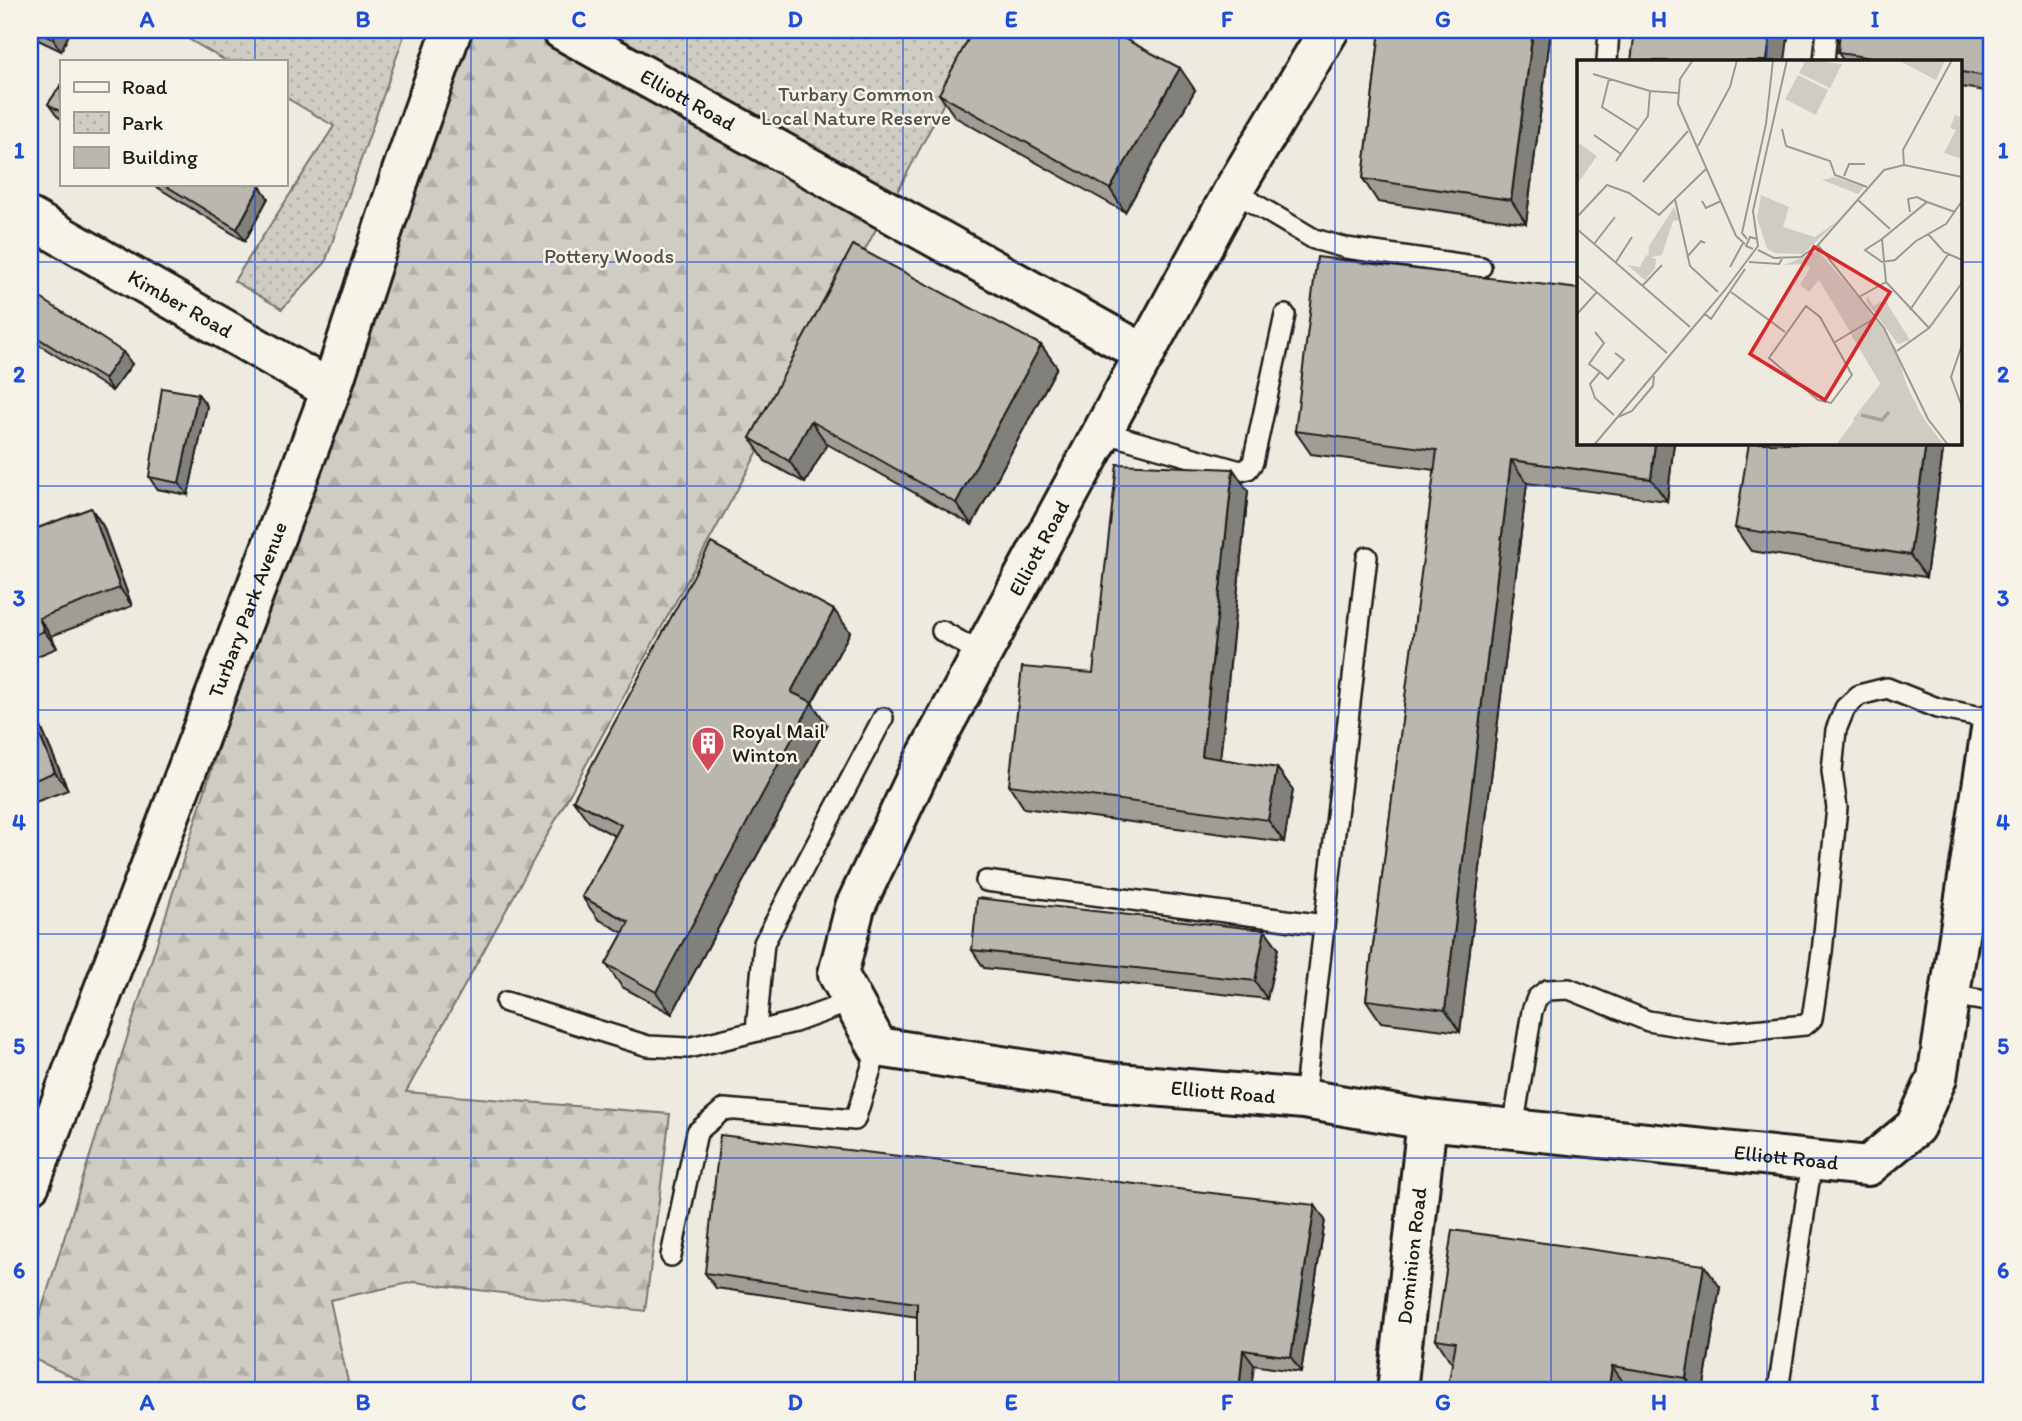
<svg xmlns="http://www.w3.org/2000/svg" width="2022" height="1421" font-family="Itim,sans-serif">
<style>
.forest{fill:url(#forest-firs);stroke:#767470;stroke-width:2}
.park{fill:url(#park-dots);stroke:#767470;stroke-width:2}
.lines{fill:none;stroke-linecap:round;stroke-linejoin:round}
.lane-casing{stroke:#1c1c1c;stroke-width:24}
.street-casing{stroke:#1c1c1c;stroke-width:44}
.secondary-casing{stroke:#1c1c1c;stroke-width:44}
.path{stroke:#1c1c1c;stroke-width:4.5;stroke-dasharray:7 5;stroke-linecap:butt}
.lane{stroke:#f7f3e8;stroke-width:19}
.street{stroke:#f7f3e8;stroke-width:38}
.secondary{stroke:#f7f3e8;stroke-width:38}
.wall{fill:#a09d96;stroke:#1c1c1c;stroke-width:2}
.shaded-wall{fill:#82807a;stroke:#1c1c1c;stroke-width:2}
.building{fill:#bab7af;stroke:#1c1c1c;stroke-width:2}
.grid{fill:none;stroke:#1d4ed8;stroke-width:2;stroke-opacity:0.55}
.labels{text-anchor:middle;stroke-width:5;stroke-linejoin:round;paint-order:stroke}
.park-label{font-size:21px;fill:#52514e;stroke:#f7f3e8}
.street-label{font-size:21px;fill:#1c1c1c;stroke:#f7f3e8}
.poi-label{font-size:21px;fill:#1c1c1c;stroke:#f7f3e8;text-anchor:start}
.inset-river{fill:none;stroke:#a6a39d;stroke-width:3.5}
.inset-road{fill:none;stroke:#9a9892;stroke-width:2}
.view{fill:#d62828;fill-opacity:0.15;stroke:#d62828;stroke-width:3.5}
.inset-edge{fill:none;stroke:#1c1c1c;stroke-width:3.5}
.neatline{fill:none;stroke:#1d4ed8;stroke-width:2.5}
.grid-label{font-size:23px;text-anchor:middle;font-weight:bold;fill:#1d4ed8}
</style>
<defs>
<pattern id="forest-firs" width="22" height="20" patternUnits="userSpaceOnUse" patternTransform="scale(1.75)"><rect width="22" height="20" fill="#cfccc3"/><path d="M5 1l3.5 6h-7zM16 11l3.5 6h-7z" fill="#b1afa7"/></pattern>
<pattern id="park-dots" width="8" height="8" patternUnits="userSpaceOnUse" patternTransform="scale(1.75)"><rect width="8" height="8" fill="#cfccc3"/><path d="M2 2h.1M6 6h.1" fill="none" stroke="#b1afa7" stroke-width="1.8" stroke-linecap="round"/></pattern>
</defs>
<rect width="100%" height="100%" fill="#eeeae0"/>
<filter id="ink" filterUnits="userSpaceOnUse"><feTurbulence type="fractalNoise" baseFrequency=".0143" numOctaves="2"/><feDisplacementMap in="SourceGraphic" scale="14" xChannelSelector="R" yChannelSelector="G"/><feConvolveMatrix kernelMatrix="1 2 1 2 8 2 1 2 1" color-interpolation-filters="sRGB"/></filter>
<g filter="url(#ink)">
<path class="forest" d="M452,30H982L742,481L406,1092L670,1114L645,1311L414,1282L330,1300L350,1391H101L30,1357L33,1337L331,390Z"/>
<path class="park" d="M173,30H406L325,263L282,309L234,281L334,126L285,97V61H226Z
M562,30H982L888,210Z"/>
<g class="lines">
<defs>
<path id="lane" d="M1607,61L1609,30
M1824,61L1827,30
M1233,191L1314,239L1346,248L1481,267
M1102,432L1240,471L1248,469L1253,462L1285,315
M942,631L982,654
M986,881L1324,925
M1950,995L1992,1002
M506,1002L648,1046L688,1048L795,1022L853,1001
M756,1031L764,943L883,718
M1304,1099L1367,557
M1513,1129L1532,1011L1537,998L1547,990L1569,989L1648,1021L1723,1033L1805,1025L1812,1019L1822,952L1837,808L1832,771L1836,730L1845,708L1859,695L1887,688L1937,708L1992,719
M671,1256L697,1132L724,1109L855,1120L878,1047
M1778,1391L1812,1161"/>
<g id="street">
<path id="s1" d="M562,30L1145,354"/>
<path id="s2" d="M1329,30L1233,191L925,759L855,907L838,974L878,1047L1106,1082L1304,1099L1427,1120L1868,1166L1915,1127L1937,1078L1992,723"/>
<path id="s3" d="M30,218L331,390"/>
<path id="s4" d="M1397,1391L1427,1120"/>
</g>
<g id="secondary">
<path id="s5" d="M30,1184L331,390L402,171L452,30"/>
</g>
</defs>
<use href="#lane" class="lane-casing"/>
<use href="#street" class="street-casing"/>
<use href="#secondary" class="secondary-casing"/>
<path class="path" d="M30,1380L37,1387L49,1391"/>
<use href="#lane" class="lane"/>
<use href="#street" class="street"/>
<use href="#secondary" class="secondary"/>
</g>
<path class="wall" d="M30,30H71L61,51L30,36Z
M1380,30H1551L1526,223L1378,202L1363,179Z
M1992,30V92L1961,87V61H1844L1838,53Z
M61,85V119L57,116L48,104Z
M1195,90L1125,212L955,117L939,94Z
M152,184H257L268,198L245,241Z
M30,291L132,364L112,391L30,339Z
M1041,345L1057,367L972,525L827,444L805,483L765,461L750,438Z
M198,394L207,406L188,495L157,489L149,477Z
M1295,431L1674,443L1667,501L1527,483L1460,1032L1381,1022L1366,1000L1435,470L1311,454Z
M1944,443L1926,577L1751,551L1735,528Z
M1233,469L1248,491L1220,759L1277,768L1293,790L1284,842L1024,808L1009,785L1093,673Z
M91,508L103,526L132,606L51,636L57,648L30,659V531Z
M834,610L850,632L812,703L827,725L672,1014L622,987L606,964L623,933L598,919L582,897L615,836L589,822L573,800Z
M30,705L34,711L68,790L30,804Z
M1265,930L1278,948L1267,999L984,968L972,950Z
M1325,1220L1301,1372L716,1288L705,1273Z
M1720,1287L1703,1391H1644L1451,1362L1436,1339Z"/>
<path class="shaded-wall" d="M57,30H71L61,51L53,39Z
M1533,30H1551L1526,223L1511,200Z
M1771,30H1789L1785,61H1767Z
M1180,68L1195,90L1125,212L1110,189Z
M260,186L268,198L245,241L237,229Z
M1041,345L1057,367L972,525L956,503Z
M123,352L132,364L112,391L104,379Z
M198,394L207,406L188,495L179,483Z
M811,421L827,444L805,483L789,461Z
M1655,443H1674L1667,501L1651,479Z
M1926,443H1944L1926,577L1910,555Z
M1511,460L1527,483L1460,1032L1445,1010Z
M1233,469L1248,491L1218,779L1202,756Z
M91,508L103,526L132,606L120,588Z
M834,610L850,632L812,703L827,725L672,1014L656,992L791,692Z
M39,618L51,636L57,648L44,631Z
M30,705L34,711L68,790L55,772L30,712Z
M1277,768L1293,790L1284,842L1268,820Z
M1265,930L1278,948L1267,999L1255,981Z
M1315,1205L1325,1220L1301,1372L1291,1357Z
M1704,1265L1720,1287L1703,1391H1696L1686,1378Z
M1243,1350L1254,1365L1251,1391H1239Z
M1612,1366L1628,1389L1627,1391H1608Z"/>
<path class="building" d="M33,30H57L53,39Z
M973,30H1108L1180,68L1110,189L939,94Z
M1380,30H1533L1511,200L1363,179Z
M1635,30H1771L1767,61H1631Z
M1840,30H1992V77L1961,72V61H1893L1838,53Z
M61,85V112L48,104Z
M163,184H257L260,186L237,229Z
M853,245L1041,345L956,503L811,421L789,461L750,438Z
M1317,257L1579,289V443H1655L1651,479L1511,460L1445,1010L1366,1000L1437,450L1295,431Z
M30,291L123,352L104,379L30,333Z
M162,388L198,394L179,483L149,477Z
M1749,443H1926L1910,555L1735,528Z
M1117,464L1233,469L1202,756L1277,768L1268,820L1009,785L1022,667L1093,673Z
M91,508L120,588L39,618L44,631L30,637V531Z
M711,543L834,610L791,692L812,702L656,992L606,964L629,922L582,897L621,825L573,800Z
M30,712L55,772L30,782Z
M977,898L1265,930L1255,981L972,950Z
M720,1135L1315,1205L1291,1357L1243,1350L1239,1391H917V1303L705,1273Z
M1452,1230L1704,1265L1686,1378L1612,1366L1608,1391H1447L1456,1342L1436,1339Z"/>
</g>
<path class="grid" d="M255,30V61M471,30V1391M687,30V1391M903,30V1391M1119,30V1391M1335,30V1391M1551,30V1391M1767,30V61M255,184V1391M30,262H1579M1961,262H1992M1767,443V1391M30,486H1992M30,710H1992M30,934H1992M30,1158H1992"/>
<defs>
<symbol id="building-pin" viewBox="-11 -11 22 30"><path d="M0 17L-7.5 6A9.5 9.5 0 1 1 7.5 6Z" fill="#d1495b" stroke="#f7f3e8"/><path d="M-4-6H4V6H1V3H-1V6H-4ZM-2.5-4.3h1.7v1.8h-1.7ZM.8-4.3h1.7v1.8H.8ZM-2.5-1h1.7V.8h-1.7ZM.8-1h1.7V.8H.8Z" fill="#fff"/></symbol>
</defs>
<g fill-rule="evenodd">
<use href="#building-pin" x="689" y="724" width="38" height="52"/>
</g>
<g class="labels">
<g class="park-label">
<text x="856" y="101">Turbary Common<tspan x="856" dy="24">Local Nature Reserve</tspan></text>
<text x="609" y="263">Pottery Woods</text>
</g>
<g class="street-label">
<text dy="7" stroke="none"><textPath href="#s1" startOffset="144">Elliott Road</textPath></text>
<text dy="7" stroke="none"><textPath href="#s3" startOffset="173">Kimber Road</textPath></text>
<text transform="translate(1039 548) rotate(-62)" y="7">Elliott Road</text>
<text dy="7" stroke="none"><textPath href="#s5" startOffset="614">Turbary Park Avenue</textPath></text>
<text dy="7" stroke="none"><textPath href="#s2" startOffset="1498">Elliott Road</textPath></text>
<text dy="7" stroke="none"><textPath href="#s2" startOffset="2065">Elliott Road</textPath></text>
<text dy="7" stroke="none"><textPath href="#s4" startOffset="136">Dominion Road</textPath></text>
</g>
<g class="poi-label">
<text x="732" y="738">Royal Mail<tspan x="732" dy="24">Winton</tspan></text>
</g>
</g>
<g transform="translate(1577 60)">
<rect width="385" height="385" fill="#eeeae0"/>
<path d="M0,82L20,96L0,124Z" fill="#cfccc3"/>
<path d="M258,117L287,127L281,134L245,120ZM184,135L212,147L206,167L238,177L262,160L226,194L197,193L190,188L180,158ZM97,147L102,160L96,161L85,195L71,198L72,186ZM241,191L291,248L346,358L367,385H333L276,359L304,323L242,220L232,232L223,225L233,208L228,204L207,205Z" fill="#cfccc3"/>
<path d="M321,0H368L359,20ZM378,55L385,58V99L367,93L379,70L373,68ZM69,195L79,199L78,208L68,220L50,205L63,207ZM291,236L296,246L308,240L333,280L321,284L289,241ZM299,258L319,289L332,334L363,385H259L304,325L273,273Z" fill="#cfccc3"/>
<path d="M229,0L265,4L253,28L222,13ZM221,15L251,30L239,55L208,39Z" fill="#cfccc3"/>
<path class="inset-river" d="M284,355L305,360L312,352"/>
<path class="inset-road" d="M116,0L103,19L101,44L159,176L168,184M16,14L73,31L101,33M32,19L25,47L61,70L71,56L73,31M205,69L209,86L253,101L258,115L290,127M17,75L44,94M121,86L153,27L160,0M39,101L61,70M327,105L326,90L375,0M130,108L98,139L113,206L141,232M267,116L272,104H288M66,122L111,71M281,140L313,169M125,141L129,148L144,141M333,152L331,139L340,137L350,142M0,157L30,125L52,133L82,155L98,139M0,169L113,267M351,174L367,192L385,200M170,179L165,173L189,64L196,0M180,179L176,151L210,0M305,179L288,190L305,202L318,200L339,181L369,164L385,141M17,184L38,157M241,185L307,268L351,359L371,385M181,190L197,198L224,197L241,185L307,110L327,105L385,117M110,197L124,181L128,183M39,202L55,177M172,202L202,204L205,199M153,207L166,183M0,215L90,293M66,225L85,205M154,232L208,272M282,237L309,222M229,246L243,257L275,315L254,343L241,340L192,298ZM333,250L372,193M0,254L20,232M128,254L134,259L168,209M352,268L309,222L305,179L350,142L378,152M18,272L27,283L12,304L23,312L13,324L18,338L37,355M258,282L298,258M385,285L374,317L385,347M320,291L352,268L385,223M23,312L31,319L47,300L38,293M41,357L55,351L76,326L77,316M17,385L148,230L181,186L180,179L173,177L169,186L176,189"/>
<path class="view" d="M237,187L313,232L248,340L173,294Z"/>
<rect width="385" height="385" class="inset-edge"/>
</g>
<rect width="2022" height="1421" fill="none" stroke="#f7f3e8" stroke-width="77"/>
<rect x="60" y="60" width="228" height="126" fill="#f7f3e8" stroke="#9f9d96" stroke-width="2"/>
<rect x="74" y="82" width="35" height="10" fill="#f7f3e8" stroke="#9f9d96" stroke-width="2"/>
<text x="122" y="94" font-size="21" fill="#1c1c1c">Road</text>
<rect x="74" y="112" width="35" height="21" fill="url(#park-dots)" stroke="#9f9d96" stroke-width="2"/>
<text x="122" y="130" font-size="21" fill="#1c1c1c">Park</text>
<rect x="74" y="147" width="35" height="21" fill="#bab7af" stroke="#9f9d96" stroke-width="2"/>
<text x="122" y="164" font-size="21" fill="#1c1c1c">Building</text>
<rect x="38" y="38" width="1945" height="1344" class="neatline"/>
<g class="grid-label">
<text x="147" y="27">A</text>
<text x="363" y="27">B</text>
<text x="579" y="27">C</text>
<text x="795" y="27">D</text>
<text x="1011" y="27">E</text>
<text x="1227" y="27">F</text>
<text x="1443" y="27">G</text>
<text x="1659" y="27">H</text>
<text x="1875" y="27">I</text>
<text x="19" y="158">1</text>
<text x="2003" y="158">1</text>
<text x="19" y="382">2</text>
<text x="2003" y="382">2</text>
<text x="19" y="606">3</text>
<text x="2003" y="606">3</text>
<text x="19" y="830">4</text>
<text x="2003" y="830">4</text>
<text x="19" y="1054">5</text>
<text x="2003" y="1054">5</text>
<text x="19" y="1278">6</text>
<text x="2003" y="1278">6</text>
<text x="147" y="1410">A</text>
<text x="363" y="1410">B</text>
<text x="579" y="1410">C</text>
<text x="795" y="1410">D</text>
<text x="1011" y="1410">E</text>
<text x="1227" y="1410">F</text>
<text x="1443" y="1410">G</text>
<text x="1659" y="1410">H</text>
<text x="1875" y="1410">I</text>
</g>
</svg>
